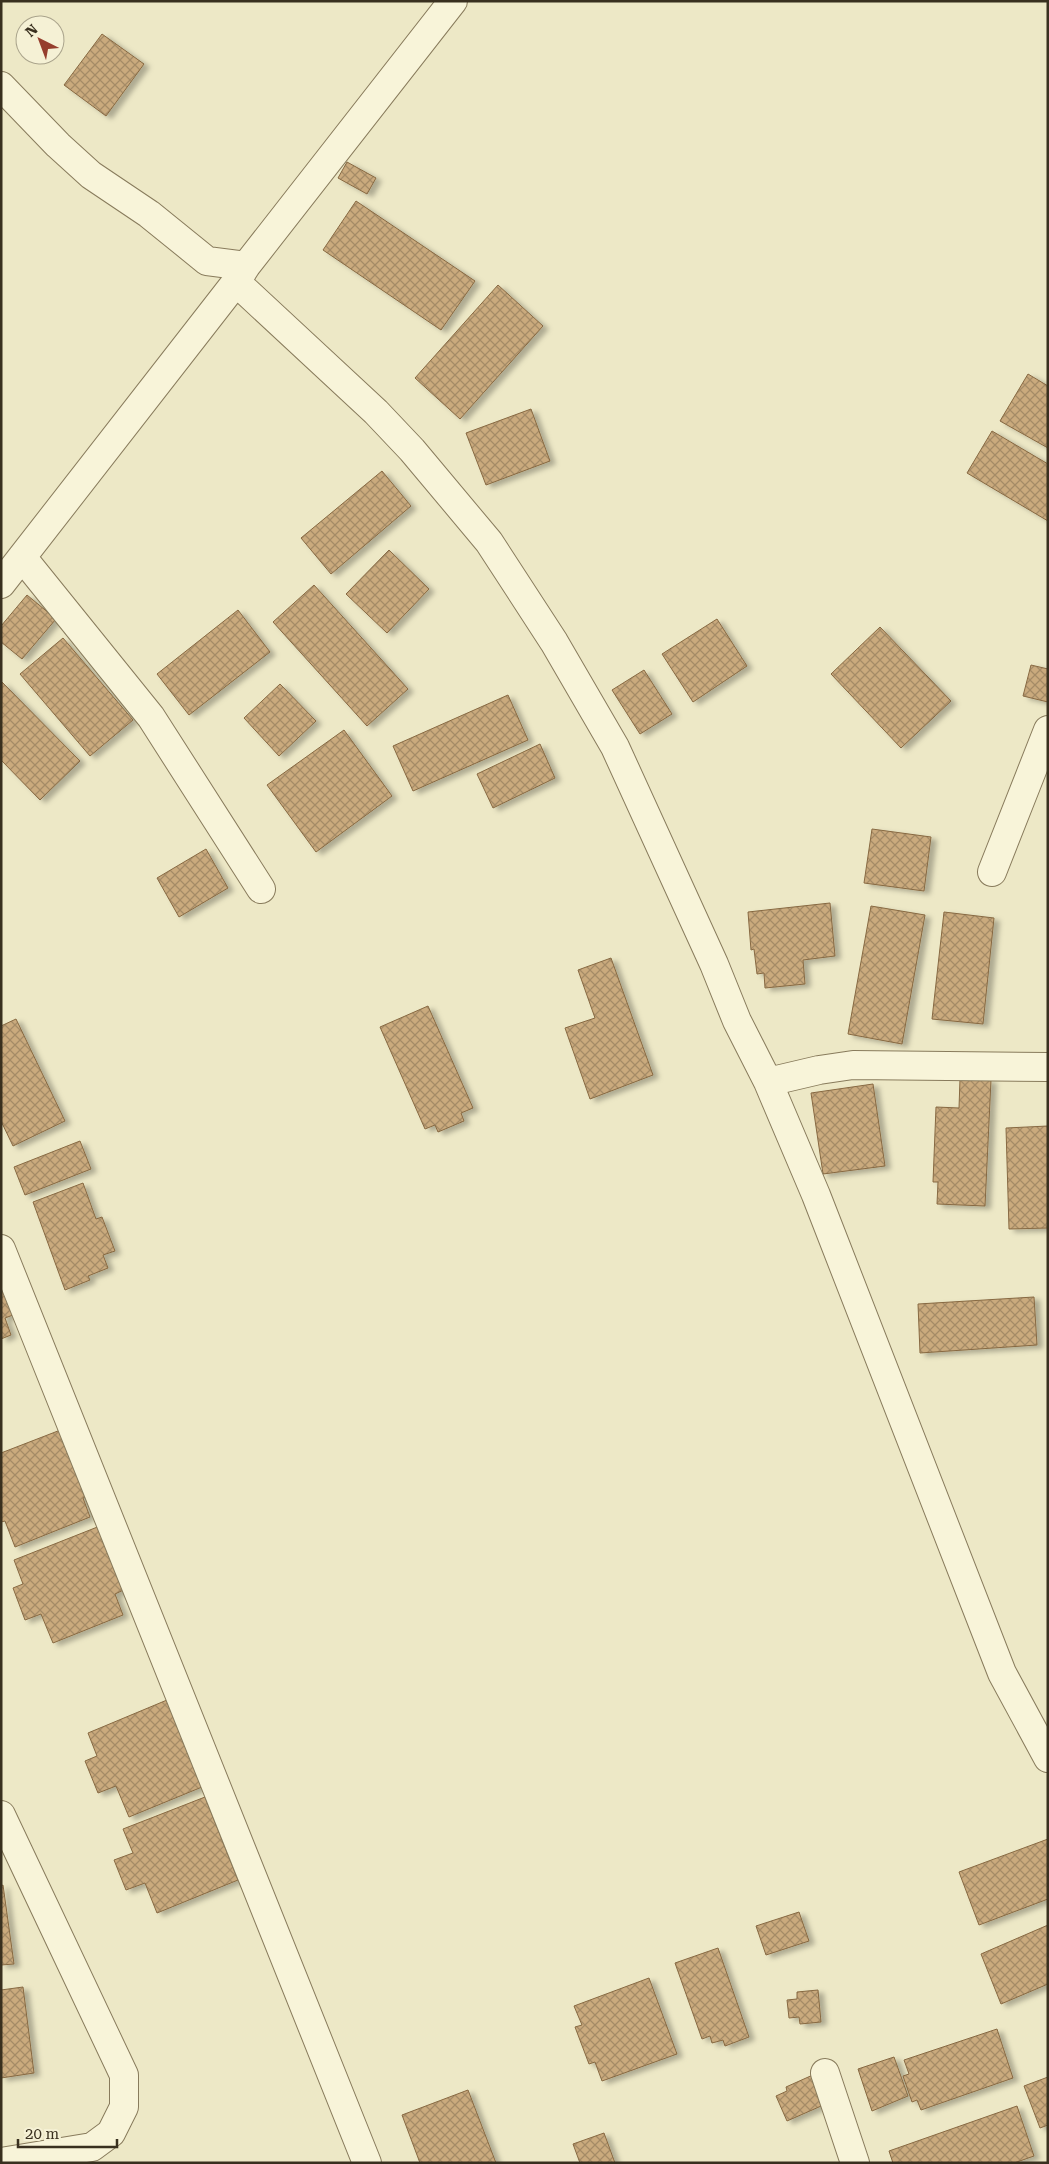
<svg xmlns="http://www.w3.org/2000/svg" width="1049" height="2164" font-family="'Roboto Serif',serif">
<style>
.building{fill:url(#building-cross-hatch);stroke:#876942;filter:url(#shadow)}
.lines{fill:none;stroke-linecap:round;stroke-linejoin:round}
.street-casing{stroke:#887b5c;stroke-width:30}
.street{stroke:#f8f4d9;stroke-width:28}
</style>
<defs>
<pattern id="building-cross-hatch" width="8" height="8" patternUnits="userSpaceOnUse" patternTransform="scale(1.25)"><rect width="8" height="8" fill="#caaa7d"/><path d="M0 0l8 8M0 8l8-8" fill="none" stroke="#a58b66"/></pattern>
<filter id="shadow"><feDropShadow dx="5.5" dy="3" stdDeviation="2.5" flood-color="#0004"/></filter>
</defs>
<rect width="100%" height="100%" fill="#ede8c6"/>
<path class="building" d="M102,34L144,64L106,116L64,85Z
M347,162L376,178L367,194L338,178Z
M356,201L475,281L441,330L323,250Z
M498,285L543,326L460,419L415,378Z
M1028,374L1048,386V448L1000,421Z
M531,409L550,461L486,485L466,433Z
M992,431L1048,464V521L967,473Z
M382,471L411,506L331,574L301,538Z
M389,550L429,589L387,633L346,594Z
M314,585L408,689L367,726L273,622Z
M27,595L56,619L22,659L1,642V626Z
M238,610L270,652L189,715L157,674Z
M717,619L747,666L693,702L662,654Z
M880,627L951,701L901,748L831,674Z
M63,638L133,720L90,756L20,674Z
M1031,665L1048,669V702L1023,696Z
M644,670L672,714L640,734L612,690Z
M2,682L80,761L40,800L1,760Z
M280,684L316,721L279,756L244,718Z
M508,695L528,740L413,791L393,746Z
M344,730L392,796L316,852L267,785Z
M540,744L555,778L493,808L477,774Z
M872,829L931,837L924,891L864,883Z
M206,849L228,888L179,917L157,878Z
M830,903L835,956L803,960L805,984L765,988L764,973L757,974L754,949L751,950L748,912Z
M871,906L925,915L902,1044L848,1034Z
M944,912L994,918L983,1024L932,1019Z
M611,958L653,1075L590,1099L565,1028L595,1018L578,970Z
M428,1006L473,1108L461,1113L464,1121L438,1132L435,1125L425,1129L380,1027Z
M16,1019L65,1121L13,1146L1,1121V1026Z
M960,1079L991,1080L985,1206L937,1204L938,1182H933L936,1107L959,1108Z
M873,1084L885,1166L823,1174L811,1093Z
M1048,1126V1228L1009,1229L1006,1128Z
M80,1141L91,1169L25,1195L14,1167Z
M83,1183L96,1219L102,1217L115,1251L103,1255L108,1268L88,1276L90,1280L65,1290L33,1202Z
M1,1285L13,1315L5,1318L11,1335L1,1339Z
M1034,1297L1037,1345L920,1353L918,1304Z
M63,1429L89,1495L83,1498L90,1517L15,1547L5,1521L1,1522V1453Z
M105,1524L130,1587L115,1594L123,1615L53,1643L41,1614L25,1620L13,1588L23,1584L14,1560Z
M167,1700L202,1787L129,1817L116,1786L98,1793L85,1761L97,1756L88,1733Z
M205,1797L238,1880L157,1913L145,1883L126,1890L114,1860L133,1853L123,1829Z
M1048,1839V1899L979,1925L959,1872Z
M3,1885L14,1964L1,1965V1886Z
M799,1912L809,1941L766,1955L756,1926Z
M1048,1925V1984L1001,2004L981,1954Z
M718,1948L749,2037L725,2046L723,2040L712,2043L710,2036L702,2039L675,1963Z
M649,1978L677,2054L602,2081L595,2062L589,2064L575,2027L582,2025L574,2006Z
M23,1987L34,2073L1,2078V1990Z
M818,1990L821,2022L800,2024L799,2017L789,2018L787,2000L797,1999V1992Z
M997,2029L1013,2078L921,2110L917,2100L912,2102L903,2076L909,2074L904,2060Z
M894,2057L908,2096L872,2111L858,2069Z
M815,2074L828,2103L787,2121L776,2096L787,2091L786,2087Z
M1048,2077V2125L1040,2128L1024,2086Z
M468,2090L496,2163H420L402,2115Z
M1017,2106L1034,2156L1014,2163H893L889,2151Z
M604,2133L615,2163H580L573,2144Z"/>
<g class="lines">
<defs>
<path id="street" d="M1,86L58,145L91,175L149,214L207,261L246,266
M236,282L376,412L412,450L489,542L554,642L615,747L714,964L737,1021L768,1082L819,1070L853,1065L1048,1067
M22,557L151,717L261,889
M1,584L236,282L246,266L453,1
M992,872L1048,730
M768,1082L816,1195L1002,1673L1048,1758
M1,1249L367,2163
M1,1815L124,2075V2107L111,2133L92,2147L1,2162
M825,2073L855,2163"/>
</defs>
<use href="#street" class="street-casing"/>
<use href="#street" class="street"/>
</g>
<rect width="1049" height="2164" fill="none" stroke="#39301f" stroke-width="5"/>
<g transform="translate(40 40) rotate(318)"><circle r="24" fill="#f5f1d5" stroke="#aaa48c"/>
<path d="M0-4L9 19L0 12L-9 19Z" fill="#963e2d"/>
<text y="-8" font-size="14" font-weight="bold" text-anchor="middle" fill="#39301f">N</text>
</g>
<path d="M18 2139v8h99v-8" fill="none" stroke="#39301f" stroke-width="2.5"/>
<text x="25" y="2139" font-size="15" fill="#39301f" stroke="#f5f1d5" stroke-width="4" paint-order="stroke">20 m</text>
</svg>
